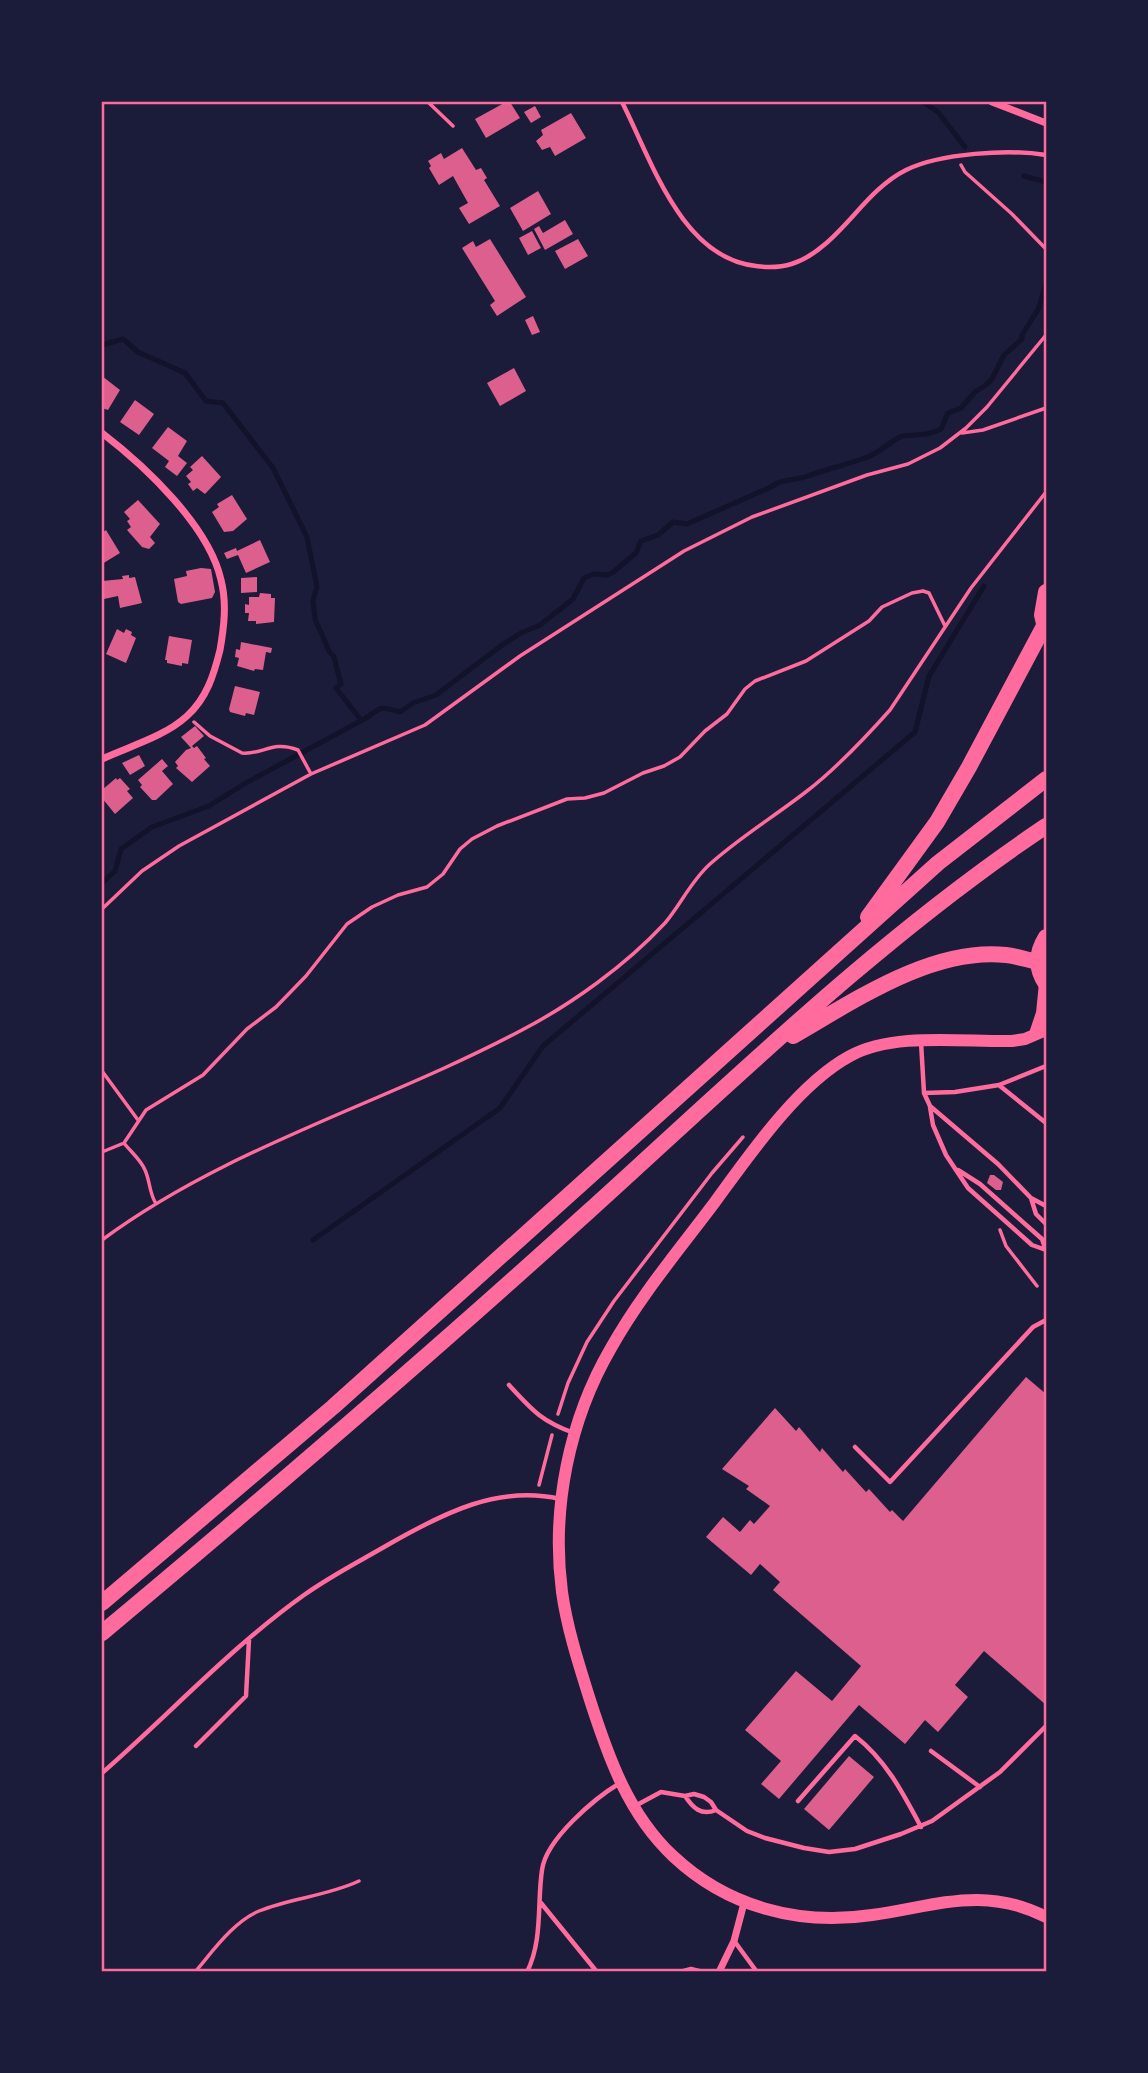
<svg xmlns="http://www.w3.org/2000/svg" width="1148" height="2073" font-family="'Roboto Condensed',sans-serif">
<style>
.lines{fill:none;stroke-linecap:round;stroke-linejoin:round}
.stream{stroke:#12122b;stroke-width:5}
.building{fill:#dd5f8e}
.path{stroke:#ff6b9d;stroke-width:3.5}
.service{stroke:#ff6b9d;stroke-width:4.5}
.minor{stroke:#ff6b9d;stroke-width:7}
.tertiary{stroke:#ff6b9d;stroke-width:12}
.trunk{stroke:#ff6b9d;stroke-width:16}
.neatline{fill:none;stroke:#ff6b9d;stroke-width:2.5}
</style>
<rect width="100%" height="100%" fill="#1b1b3a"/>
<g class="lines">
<path class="stream" d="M923,102L938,112L965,147
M1024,176L1046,182
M102,345L123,339L138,352L185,373L206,401L223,403L273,468L307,537L317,587L313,600L315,619L329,651L334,657L341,684L336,688L361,720
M102,883L115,871L121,849L152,827L209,806L244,784L368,717C384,704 382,708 400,712L413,703L436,695L502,645L521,633L540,625L573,599L584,578L594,574L607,575L612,573L636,553L641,541L658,535L673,522L687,524L771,487C782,478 795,481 808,476C827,469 846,465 865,458C879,454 892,439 903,436C917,434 928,436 941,429L948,413L961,408L975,392L986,385L992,379L1004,355L1022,339V335L1039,308L1046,282
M313,1240L500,1108L543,1046L915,732L929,676L984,586"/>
</g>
<path class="building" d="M506,102H510L520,118L486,138L475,119Z
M535,106L541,117L531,123L524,112Z
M571,113L586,138L555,156L550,147L542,150L536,141L543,135L541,130Z
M462,148L476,170L481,168L487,178L484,180L500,206L469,224L459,208L468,203L453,176L439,185L429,168L431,166L428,161L441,153L444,159Z
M538,191L551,214L523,231L510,208Z
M565,220L573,234L545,250L534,229L539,226L543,233Z
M532,231L541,248L528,255L519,238Z
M490,239L526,297L497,316L490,305L495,301L462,248L473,241L476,247Z
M578,239L588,256L565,269L555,251Z
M533,316L540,332L532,335L525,320Z
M514,368L526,391L500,406L487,383Z
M102,376L120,390L108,410L102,408Z
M135,400L154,414L139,435L120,422Z
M168,427L187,441L178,456L187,463L177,476L165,467L169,461L152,448Z
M202,456L221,477L205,494L197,488L193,491L188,484L191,482L186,476L193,470L190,467Z
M232,495L247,519L233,531L224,532L212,512L219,507L217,504Z
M138,500L160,524L150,537L155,543L149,549L142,547L127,530L131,527L127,521L130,519L124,512Z
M106,530L120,553L102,564V533Z
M260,540L270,562L246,573L238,555L227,559L224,553L236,548L237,551Z
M201,568L211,569L215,592L212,598L181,604L178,602L174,579L187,576L186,571Z
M129,575V578L135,577L142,603L120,608L118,596L104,599L102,581L123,579L122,576Z
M257,577V592L241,593V578Z
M260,593L271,594V598H275L274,622L256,624V621H248L249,613H245V604L249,605V597H259Z
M117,629L124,633L126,629L132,632L131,635L136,638L126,663L106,654Z
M169,636L192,640L188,664L182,663V666L167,663V660H165Z
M241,642L272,648L271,653L266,652L263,670L255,669L254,671L237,666L239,658L235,657L236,649L240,650Z
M235,686L260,692L254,715L246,713L245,716L230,712L229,709Z
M195,726L204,736L192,746L194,748L197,746L206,758L204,759L210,766L192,782L176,768L178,766L175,762L186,750L191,748L181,737Z
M139,755L145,766L130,775L122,763Z
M162,759L168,766L162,771L173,784L156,800H152L140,787L142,785L138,780Z
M116,778L117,780L120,778L130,789L127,791L133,798L115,814L102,798V790Z
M990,1175H994L1003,1182L1001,1190H996L987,1183Z
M1026,1377L1046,1394V1705L984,1651L955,1685L968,1697L938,1732L925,1720L905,1744L859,1705L779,1799L761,1784L781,1761L745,1730L796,1671L832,1701L861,1666L773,1590L780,1582L760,1564L751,1575L706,1537L723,1517L740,1532L750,1520L754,1524L770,1506L746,1489L749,1486L722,1469L775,1408L796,1431L799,1427L820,1452L822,1448L843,1472L845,1469L866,1492L869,1489L890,1512L892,1510L903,1521Z
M849,1756L874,1777L829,1830L804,1809Z"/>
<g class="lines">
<path class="path" d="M428,102L453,126
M961,165L965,172L1012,214L1046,249
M962,433L983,430L1046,408
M194,722L210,736L242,753C263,755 272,740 298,750L311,774
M102,909L142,871L179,846L311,774L425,725L520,656L684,551L752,517L867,475L908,464L940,448L966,428L987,407L1046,335
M102,1071L138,1120
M124,1143C131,1152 141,1160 145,1170C150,1181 149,1191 155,1202
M102,1152L124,1143L146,1110L203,1075L247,1029L276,1007L306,976L347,924L372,907L398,895L427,887L443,874L460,849L472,839L497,826L567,799L585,798L604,793L643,773L664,766L680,757L705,731L727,714L745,689L755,681L806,661L869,621L882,607L912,593L923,591L929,593L945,626
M1000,1230L1006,1246L1037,1286
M102,1240C229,1146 383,1104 522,1030C572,1004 626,965 665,923C681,904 691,881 710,864C740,837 775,816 807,791C837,768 865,738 890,710L971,588L1046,492
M558,1414L568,1383L587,1342L614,1301L712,1173L743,1137
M539,1485L552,1435
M195,1972C213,1951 233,1922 259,1911C291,1898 327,1896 359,1881"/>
<path class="service" d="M622,102C651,159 681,258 756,266C783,270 803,263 824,245C852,222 872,187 906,170C940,153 1009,149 1046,155
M921,1042L924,1093L930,1106L998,1164L1031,1198L1046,1206
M1000,1086L1046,1123
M924,1093L955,1092L999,1085L1046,1066
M930,1107L933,1125L946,1155L968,1188L1032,1245L1046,1250
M958,1170L980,1184L1042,1239L1045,1248
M1031,1198L1036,1214L1046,1224
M509,1385C532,1410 541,1421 574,1433
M855,1447L890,1482L1033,1327L1046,1320
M196,1746L246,1696L249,1640
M931,1751L980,1787
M102,1773C170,1714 231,1647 304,1595C332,1575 362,1560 391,1543C444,1513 498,1485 560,1499
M685,1796C693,1808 701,1816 716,1810
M798,1801L855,1736C886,1760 903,1793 921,1827
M635,1806L661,1792L685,1796L694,1794L704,1797L711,1802L716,1810L747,1831L765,1838L804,1848L829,1852L855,1849L901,1834L932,1821L1000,1772L1046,1726
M541,1903L597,1972
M735,1942L757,1972
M527,1972C543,1940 537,1903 542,1870C546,1839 595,1798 620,1783
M680,1972L691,1969L703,1972"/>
<path class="minor" d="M992,102L1046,123
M102,433C145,466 209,526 221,580C227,603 224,627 220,650C214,674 207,698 187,716C164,737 130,746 102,759
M719,1972L734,1941L744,1903"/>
<path class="tertiary" d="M1046,1030L1025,1039L1012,1041C963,1042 893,1032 850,1056C798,1084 750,1154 715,1202C679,1250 640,1296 611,1348C569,1420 551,1509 562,1592C567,1628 579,1665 590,1700C608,1756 628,1814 673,1856C727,1907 799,1926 872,1915C937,1906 983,1885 1046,1917
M1035,1034L1042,1013L1045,983"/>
<path class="trunk" d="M1046,592L1042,615L1046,632
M868,917L937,822L969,767L1044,626
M1046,937C1036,953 1035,968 1046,984
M793,1036C854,1001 932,947 1006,955C1017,956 1027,960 1038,962
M102,1603L333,1407L938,863L1046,779
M102,1633C266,1496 429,1356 588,1212C736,1078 880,937 1046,826"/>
</g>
<rect width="1148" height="2073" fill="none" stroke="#1b1b3a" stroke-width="206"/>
<rect x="103" y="103" width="942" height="1867" class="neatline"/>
</svg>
